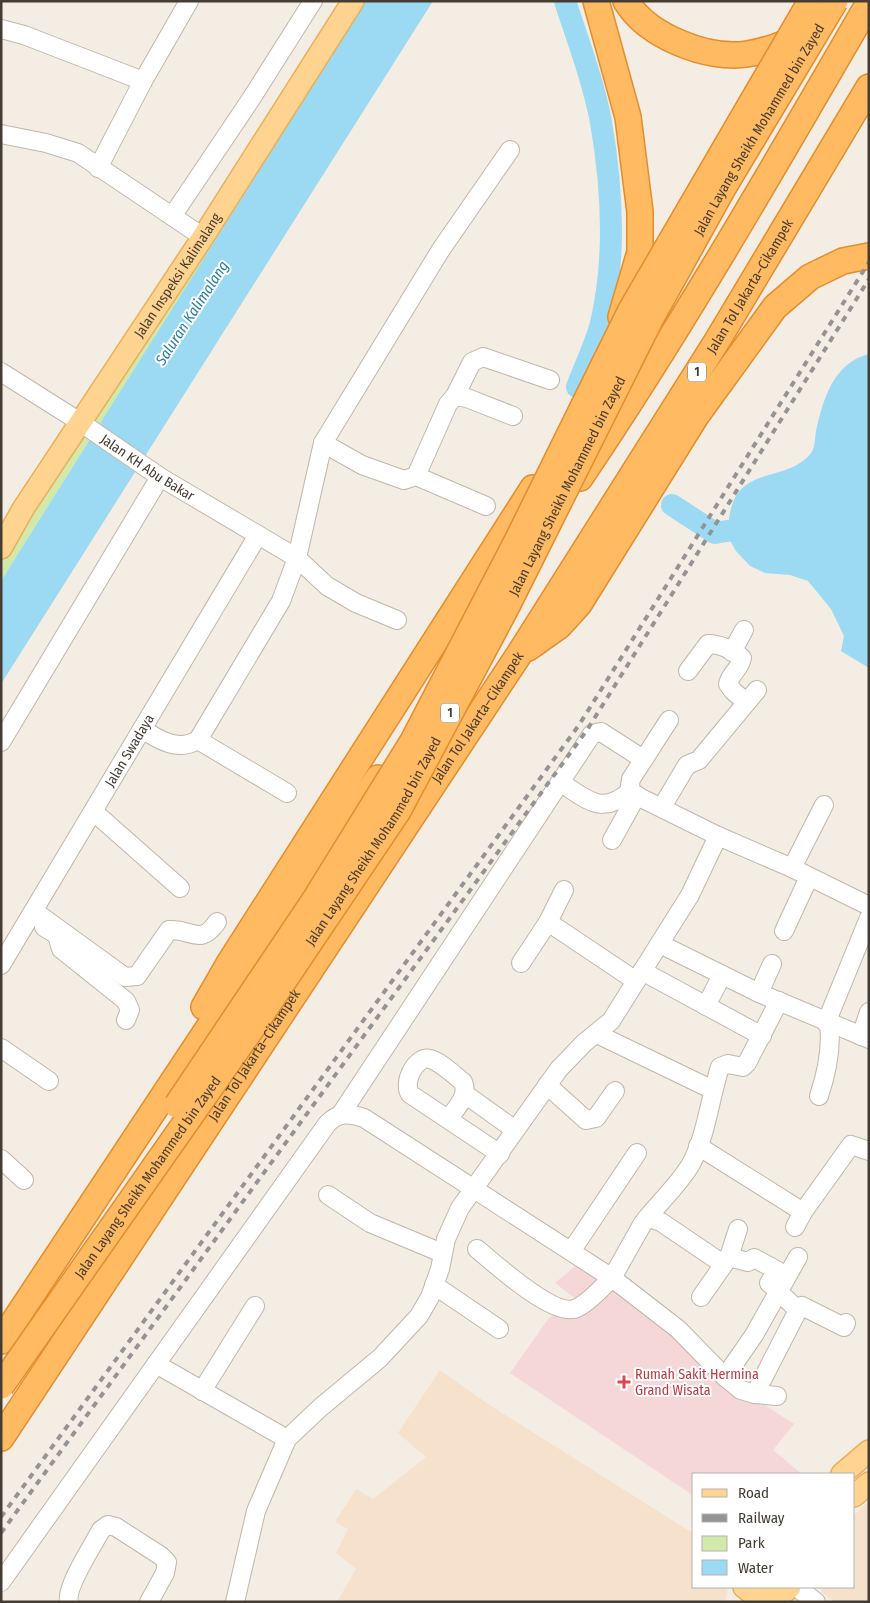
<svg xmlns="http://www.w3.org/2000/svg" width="870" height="1603" font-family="'Fira Sans Condensed',sans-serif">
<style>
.commercial{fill:#f6e1cd}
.medical{fill:#f4d7d6}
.green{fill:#d3e9aa}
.water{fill:#9cd9f3}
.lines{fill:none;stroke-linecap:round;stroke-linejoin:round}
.river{stroke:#9cd9f3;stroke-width:22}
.minor-casing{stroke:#c1b6a9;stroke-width:20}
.major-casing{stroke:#e9af5c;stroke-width:24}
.highway-casing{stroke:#e48d2c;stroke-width:28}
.minor{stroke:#fff;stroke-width:18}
.major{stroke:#ffd490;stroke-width:21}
.highway{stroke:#ffba62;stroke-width:25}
.rail{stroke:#949494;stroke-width:4;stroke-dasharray:6 6;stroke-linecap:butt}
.highway-bridge-casing{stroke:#e48d2c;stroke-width:28;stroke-linecap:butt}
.highway-bridge{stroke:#ffba62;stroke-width:25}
.health-dot{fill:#e0444e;stroke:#fff;stroke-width:2}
.labels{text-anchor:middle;stroke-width:4;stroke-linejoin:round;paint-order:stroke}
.shield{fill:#fff;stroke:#7d7670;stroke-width:1}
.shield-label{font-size:12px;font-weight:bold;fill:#453c33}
.street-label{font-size:14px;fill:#453c33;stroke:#fff}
.health-label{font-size:14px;fill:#be3a42;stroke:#fff;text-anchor:start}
.water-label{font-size:15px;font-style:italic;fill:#267ca5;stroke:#fff}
</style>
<rect width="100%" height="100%" fill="#f3ede4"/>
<path class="commercial" d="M440,1370L488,1404L694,1534V1587H728L725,1602H337L356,1569L336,1553L348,1529L335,1522L356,1489L373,1499L426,1457L398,1433Z
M869,1501V1602H834L822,1592L821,1587H854V1515Z"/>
<path class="medical" d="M584,1259L757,1400L794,1424L773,1450L802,1474H694V1496L510,1373L549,1318L577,1300L555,1283Z"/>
<path class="green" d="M353,1H370L1,581V546Z"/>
<path class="water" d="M366,1H433L1,684V581Z
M869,354V668L841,651L844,636L831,609L808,581L790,575L765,573L750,566L736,551L727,535C728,526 729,514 732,505C745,466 788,482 811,453C815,448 815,438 816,431C823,400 833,363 869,354Z"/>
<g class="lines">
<path class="river" d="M565,1C578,41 593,80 601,122C612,186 616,259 601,323C597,341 584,368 577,387
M672,505L715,533L727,531"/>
<defs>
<g id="minor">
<path d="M1,29L24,35L143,81L98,168"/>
<path d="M143,81L189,1"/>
<path d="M1,134L46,143L78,153L203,237"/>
<path d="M173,215L251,99L313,1"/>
<path id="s1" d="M1,372L80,422L160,477L297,558L327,586L356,603L397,620"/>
<path d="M455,396L472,362L483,357L550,380"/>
<path d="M323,443L362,465L404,480L416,476L448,404L455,396L467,398L513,416"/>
<path d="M416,476L486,506"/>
<path d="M732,652L744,630"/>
<path d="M688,671L708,644C719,644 734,650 742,658C740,669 730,674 728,684L733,691L746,702"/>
<path d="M142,729C159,740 178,752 198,740L281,601L297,558L323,443L440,251L510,150"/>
<path d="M198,740L287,793"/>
<path d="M1,742L160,477"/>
<path d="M560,782C586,799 602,816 629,792L631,779L669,720"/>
<path d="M629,792L718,836L792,868L869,906"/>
<path d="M662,807L687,765L699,760L757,690"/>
<path d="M94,812L180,888"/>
<path d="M612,840L637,795"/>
<path d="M792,868L824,805"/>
<path d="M564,890L548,922L636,981"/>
<path d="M34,911L125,977L137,976L169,930C191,928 200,947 217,922"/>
<path d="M44,927L57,935L61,949L126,1001L130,1010L126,1020"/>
<path d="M784,931L809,877"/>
<path d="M660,944L759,993L869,1039"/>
<path d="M521,963L548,922"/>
<path id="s2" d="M1,965L258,535"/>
<path d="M642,971L762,1036"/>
<path d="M759,993L772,964"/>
<path d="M706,1006L722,975"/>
<path d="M826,1023L869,918"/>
<path d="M597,1034L713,1090"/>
<path d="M861,1036L869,1012"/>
<path d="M1,1048L49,1081"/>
<path d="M547,1085L586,1120L596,1118L615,1091"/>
<path d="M465,1094L515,1130"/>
<path d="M819,1096C827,1072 832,1048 829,1024"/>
<path d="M341,1114L592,734L601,732L643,759"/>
<path d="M449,1118C457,1107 469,1096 463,1082C454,1075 441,1062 430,1059C417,1055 402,1081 410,1094L500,1154"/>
<path d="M698,1146L803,1212L851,1145L869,1151"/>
<path d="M1,1159L24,1180"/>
<path d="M328,1195L370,1223L442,1253"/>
<path d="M646,1219C660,1202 682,1181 692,1162C707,1132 710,1098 720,1067L728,1064L743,1067L747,1063L779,1001"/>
<path d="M795,1227L803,1212"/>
<path d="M477,1249C494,1263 555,1319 577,1308C590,1302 602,1287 612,1278L678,1329L725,1377L741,1390L755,1394L777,1396"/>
<path d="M572,1250L637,1153"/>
<path d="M729,1257L748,1262L754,1258L778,1271L769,1283L798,1310L755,1394"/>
<path d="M434,1285L499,1329"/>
<path d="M701,1297L729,1257L738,1229"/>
<path d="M798,1310L802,1306L844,1327L846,1323"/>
<path d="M156,1364L287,1439"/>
<path d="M725,1377L754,1335L798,1257"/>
<path d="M202,1391L255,1306"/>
<path d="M1,1582L327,1124C338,1112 349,1113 364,1118L612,1278L643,1223L650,1218L661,1222L723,1264"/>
<path d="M796,1587L816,1602"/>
<path d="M69,1602C65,1588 93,1545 101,1530L108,1525L116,1527L161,1556L167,1562L165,1573L149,1602"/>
<path d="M235,1602L256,1511L287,1439L321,1407L380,1358L419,1316L430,1297L440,1269L446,1239L460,1208L559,1069L584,1043L611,1021L690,895L718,836"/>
</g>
<g id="major">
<path id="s3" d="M1,548L23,509L203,237L353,1"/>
<path d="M842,1474L869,1451"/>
<path d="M854,1496L869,1483"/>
<path d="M744,1587C758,1600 777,1601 790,1587"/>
</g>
<g id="highway">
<path d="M596,1L628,117L640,212V252L621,317"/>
<path d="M626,1C647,36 707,60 747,54C766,51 784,45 800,35"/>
<path d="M580,478C684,324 776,163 869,3"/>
<path d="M528,648L559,626L579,604L696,416L775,307L810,277L843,261L869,256"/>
<path d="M204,1007L230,962L533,488"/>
<path d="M1,1341L335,837L378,778"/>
<path id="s4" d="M1,1438L520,653L717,341L869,87"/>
</g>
</defs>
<use href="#minor" class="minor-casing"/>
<use href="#major" class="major-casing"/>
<use href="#highway" class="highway-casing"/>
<use href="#minor" class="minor"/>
<use href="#major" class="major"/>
<use href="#highway" class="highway"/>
<path class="rail" d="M1,1517L579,725L869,262
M1,1533L587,730L869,279"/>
<defs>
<g id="highway-bridge">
<path d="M177,1105L314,901L413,741L517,541L631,310L811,1"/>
<path id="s5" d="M1,1386L252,1028L398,811L507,606L651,318L723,188L835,1"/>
</g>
</defs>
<use href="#highway-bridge" class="highway-bridge-casing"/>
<use href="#highway-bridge" class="highway-bridge"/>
</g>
<path class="health-dot" d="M621.5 1374.5h5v5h5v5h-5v5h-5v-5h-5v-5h5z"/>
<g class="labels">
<g class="shield">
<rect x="688" y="362.5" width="18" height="19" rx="4"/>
<rect x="441" y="703.5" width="18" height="19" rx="4"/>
</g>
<g class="shield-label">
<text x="697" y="376">1</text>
<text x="450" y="717">1</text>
</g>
<g class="street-label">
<text dy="5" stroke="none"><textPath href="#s5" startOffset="1470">Jalan Layang Sheikh Mohammed bin Zayed</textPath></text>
<text dy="5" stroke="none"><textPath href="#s3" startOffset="325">Jalan Inspeksi Kalimalang</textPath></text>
<text dy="5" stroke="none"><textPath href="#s4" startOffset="1374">Jalan Tol Jakarta–Cikampek</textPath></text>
<text dy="5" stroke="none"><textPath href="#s1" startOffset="175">Jalan KH Abu Bakar</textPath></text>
<text dy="5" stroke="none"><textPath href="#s5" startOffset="1065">Jalan Layang Sheikh Mohammed bin Zayed</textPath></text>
<text dy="5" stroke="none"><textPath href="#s4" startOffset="864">Jalan Tol Jakarta–Cikampek</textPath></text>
<text dy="5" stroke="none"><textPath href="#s2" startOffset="250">Jalan Swadaya</textPath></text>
<text dy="5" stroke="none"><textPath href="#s5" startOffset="660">Jalan Layang Sheikh Mohammed bin Zayed</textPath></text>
<text dy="5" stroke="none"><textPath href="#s4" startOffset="459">Jalan Tol Jakarta–Cikampek</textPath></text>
<text dy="5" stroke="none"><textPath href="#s5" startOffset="255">Jalan Layang Sheikh Mohammed bin Zayed</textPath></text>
</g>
<g class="health-label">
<text x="635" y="1379">Rumah Sakit Hermina<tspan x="635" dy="16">Grand Wisata</tspan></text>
</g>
<g class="water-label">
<text transform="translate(192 313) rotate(-57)" y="5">Saluran Kalimalang</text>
</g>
</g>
<rect width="870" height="1603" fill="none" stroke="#453c33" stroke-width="5"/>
<rect x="692" y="1473" width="162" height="115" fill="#ffffff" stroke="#b5b1ad"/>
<rect x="702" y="1489" width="25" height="8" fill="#ffd490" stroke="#b5b1ad"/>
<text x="738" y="1498" font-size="15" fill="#453c33">Road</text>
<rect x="702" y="1514" width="25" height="8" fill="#949494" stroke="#b5b1ad"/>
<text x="738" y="1523" font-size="15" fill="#453c33">Railway</text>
<rect x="702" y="1536" width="25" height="15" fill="#d3e9aa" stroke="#b5b1ad"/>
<text x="738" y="1548" font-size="15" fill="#453c33">Park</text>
<rect x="702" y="1560" width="25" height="15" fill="#9cd9f3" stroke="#b5b1ad"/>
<text x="738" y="1573" font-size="15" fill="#453c33">Water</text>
</svg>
